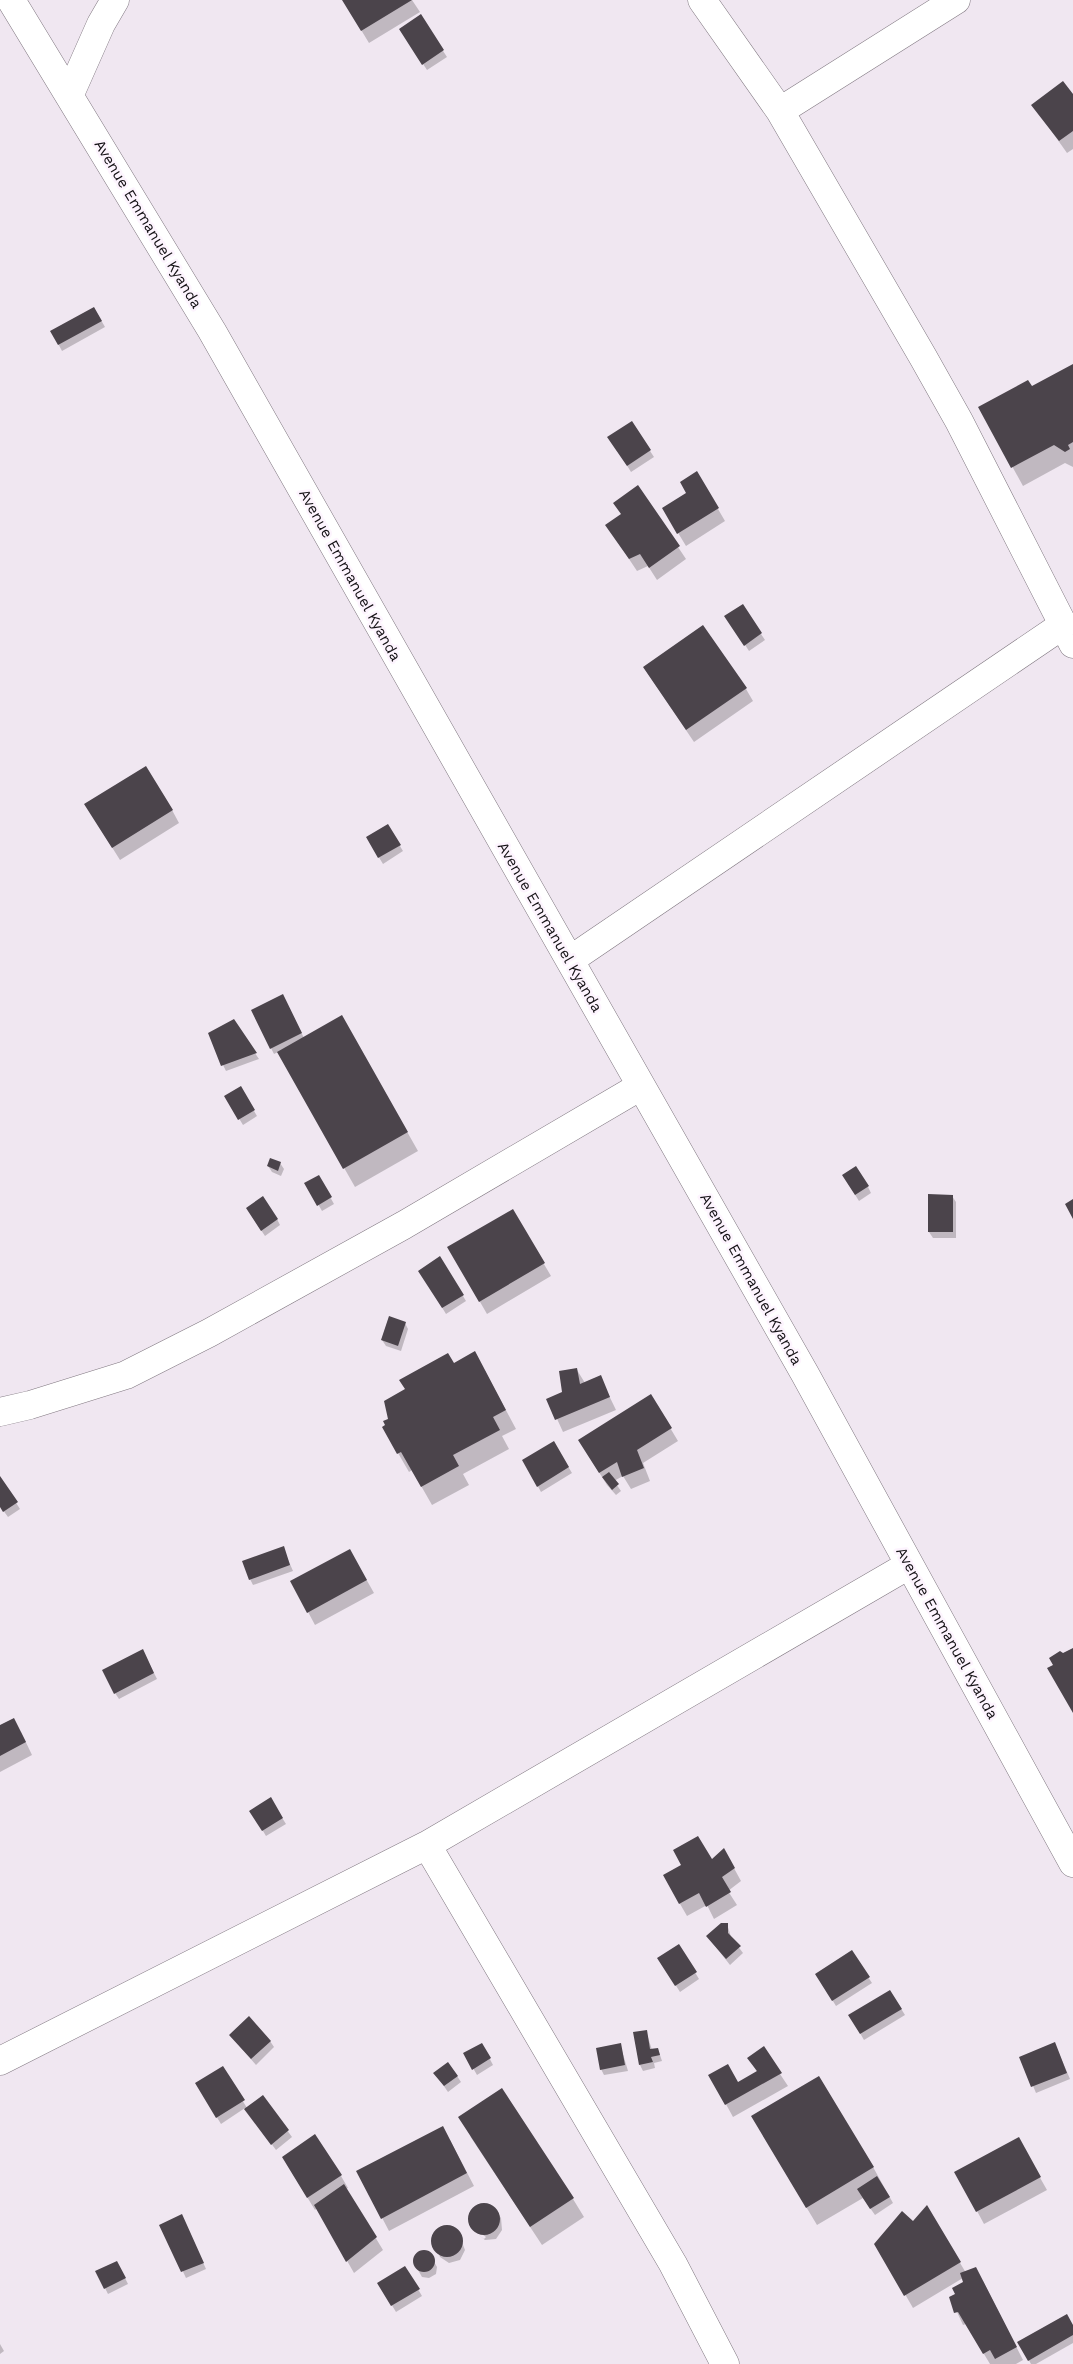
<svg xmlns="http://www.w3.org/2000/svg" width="1073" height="2364" font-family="'Work Sans',sans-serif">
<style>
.shadow{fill:#0003}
.building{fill:#4b444b}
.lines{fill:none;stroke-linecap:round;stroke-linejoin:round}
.street-casing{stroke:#807881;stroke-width:29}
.street{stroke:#fff;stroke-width:28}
.labels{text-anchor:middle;stroke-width:5;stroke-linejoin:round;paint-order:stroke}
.street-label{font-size:15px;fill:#141115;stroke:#fdf4fe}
</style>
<rect width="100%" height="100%" fill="#f0e7f1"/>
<path class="shadow" d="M343,0H412L420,12L369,43Z
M420,16L447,57L427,70L404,35Z
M1073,96V149L1067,153L1033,105Z
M94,308L105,327L62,351L52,332Z
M1073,366V467L1065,463L1023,486L980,408L1032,387Z
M631,422L654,457L631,472L613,443Z
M697,473L725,521L686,546L663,508L688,494Z
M638,487L686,559L657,580L648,566L637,571L607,526L622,515Z
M742,606L765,640L749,651L730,622Z
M644,668L746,689L753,701L694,742Z
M172,810L179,823L120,860L93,817Z
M387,825L403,851L383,864L367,838Z
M286,1002L304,1038L342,1017L418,1151L355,1187L278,1052L274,1054L271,1048Z
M233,1021L259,1059L226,1071L223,1065Z
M240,1088L257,1116L243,1125L226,1097Z
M280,1163L284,1169L281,1176L272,1172L268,1166Z
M319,1177L334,1204L322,1211L306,1183Z
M847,1182L868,1187L871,1193L859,1201Z
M952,1196L956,1202V1238H933L929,1232Z
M512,1210L551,1276L487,1314L449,1248Z
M251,1215L277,1219L280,1225L265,1236Z
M440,1258L466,1301L446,1314L420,1271Z
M405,1323L408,1329L401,1351L386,1346L382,1340Z
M577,1370L585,1383L600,1377L616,1410L563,1432L548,1399L564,1392Z
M485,1371L516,1429L502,1436L509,1449L463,1474L469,1485L432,1505L412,1470L409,1472L398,1453Z
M651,1396L678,1441L643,1463L650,1481L631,1489L623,1476L614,1481L621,1491L616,1495L607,1485L587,1453Z
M554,1443L572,1473L541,1492L524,1461Z
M1,1479L20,1509L8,1517L0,1506Z
M283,1548L293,1571L253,1585L250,1579Z
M357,1563L374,1593L315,1625L292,1582Z
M146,1657L157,1679L119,1699L115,1693Z
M0,1727L21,1732L32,1755L0,1772Z
M270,1799L286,1824L266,1836L251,1811Z
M724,1850L741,1881L728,1891L737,1905L714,1919L707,1905L687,1916L664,1876L712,1861Z
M727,1924L731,1937L743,1953L730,1965L708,1937Z
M679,1946L699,1979L680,1992L659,1959Z
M817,1975L868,1977L872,1983L836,2006Z
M890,1991L905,2015L864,2040L850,2016Z
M646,2031L652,2050L658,2049L662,2061L654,2063L655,2068L643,2071L640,2065Z
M230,2035L270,2041L274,2047L256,2065Z
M482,2044L493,2065L477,2075L465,2054Z
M620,2044L628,2071L604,2075L601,2069Z
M1055,2044L1070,2079L1036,2093L1021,2057Z
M749,2058L780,2074L788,2086L733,2117L710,2075L738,2083L757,2072Z
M223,2068L247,2108L263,2097L292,2137L276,2150L245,2108L221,2124L196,2083Z
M457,2076L461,2082L448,2092L439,2079Z
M763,2135L873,2167L893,2203L875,2215L863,2198L817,2225Z
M315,2136L341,2176L348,2188L346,2189L383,2250L354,2273L317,2208L315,2210L290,2169Z
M470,2136L573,2199L584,2217L542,2245Z
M1018,2139L1047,2190L984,2224L977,2211Z
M450,2140L474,2186L389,2231L358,2172Z
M488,2205L497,2212L501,2218L502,2230L496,2239L485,2240L476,2233L484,2239L486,2237L473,2228L470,2215L477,2206Z
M927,2207L966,2273L983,2281L1023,2360L1016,2364H990L966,2324L963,2325L950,2297L957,2295L965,2282L963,2278L913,2308L876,2244L913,2223Z
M185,2222L206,2269L186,2278L161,2225Z
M449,2227L458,2232L465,2250L460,2260L449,2263L440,2257L433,2239L438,2230Z
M422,2251L429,2253L437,2267L436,2274L429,2278L422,2277L414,2263L415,2255Z
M405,2267L422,2296L396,2312L379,2284Z
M120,2268L128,2284L108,2294L105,2288Z
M1073,2327V2343L1036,2364H1031L1019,2342Z
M0,2344L4,2351L0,2354Z"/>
<path class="building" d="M342,0H412L361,31Z
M421,14L444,50L422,65L399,29Z
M1063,81L1073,94V131L1059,141L1031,105Z
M94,307L102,321L58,345L50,331Z
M1073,364V442L1068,445L1070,449L1065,452L1054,445L1011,468L978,407L1028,380L1032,386Z
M632,421L651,450L627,466L607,437Z
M697,471L719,508L677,534L662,508L686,493L680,482Z
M638,485L680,546L649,568L640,554L629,559L605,525L621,514L613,503Z
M743,604L762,633L744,646L724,616Z
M703,625L747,688L686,730L643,667Z
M146,766L173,810L112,848L84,804Z
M388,824L401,845L378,858L366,837Z
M283,994L302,1033L270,1049L251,1010Z
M342,1015L408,1132L343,1169L277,1052Z
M234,1019L257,1053L221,1066L208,1033Z
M241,1086L255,1110L238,1120L224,1096Z
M270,1158L281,1162L278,1171L267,1166Z
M856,1166L869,1186L855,1195L842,1175Z
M319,1175L332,1197L317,1206L304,1183Z
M928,1194L953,1195V1232H928Z
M263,1196L278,1219L261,1231L246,1208Z
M1073,1199V1219L1065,1204Z
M513,1209L545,1263L479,1302L447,1247Z
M440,1256L464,1295L442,1308L418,1271Z
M389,1316L406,1322L398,1346L381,1340Z
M475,1351L506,1410L493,1417L500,1430L453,1455L459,1466L421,1487L401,1452L397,1454L382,1427L385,1425L383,1421L388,1419L384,1401L405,1389L399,1380L448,1353L454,1363Z
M577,1368L580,1384L601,1375L610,1397L555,1420L546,1399L562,1392L559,1371Z
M651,1394L672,1428L637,1450L644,1468L622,1477L617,1462L599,1473L578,1440Z
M554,1441L569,1467L537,1487L522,1460Z
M609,1472L619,1484L612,1490L602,1477Z
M0,1476L18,1502L3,1512L0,1507Z
M284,1546L290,1565L249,1580L242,1561Z
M350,1549L367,1580L307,1613L290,1581Z
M1073,1648V1713L1047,1668L1053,1665L1049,1658L1060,1651L1063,1653Z
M143,1649L154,1673L114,1694L102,1670Z
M14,1718L26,1742L0,1756V1725Z
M271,1797L283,1818L262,1831L249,1811Z
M698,1836L712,1859L724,1848L735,1868L722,1877L731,1892L706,1907L699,1893L679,1904L663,1875L681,1865L673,1850Z
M721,1923H728V1933L741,1946L726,1959L706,1936Z
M679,1944L697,1972L675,1986L657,1958Z
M852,1950L870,1977L832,2001L815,1974Z
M890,1990L902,2009L860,2034L848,2015Z
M249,2016L271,2041L251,2059L229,2035Z
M647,2030L650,2049L658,2048L660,2055L651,2057L653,2062L639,2065L633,2032Z
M1055,2042L1067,2073L1031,2087L1019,2057Z
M482,2043L491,2058L472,2070L463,2053Z
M621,2043L625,2065L600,2070L596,2048Z
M764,2046L782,2073L725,2105L708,2075L728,2064L738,2082L757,2071L747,2058Z
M448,2062L458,2076L444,2086L433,2073Z
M223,2066L245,2100L216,2118L195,2083Z
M819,2076L874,2167L806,2208L751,2116Z
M502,2088L574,2198L530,2227L458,2117Z
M263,2095L289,2130L271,2145L244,2109Z
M443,2126L467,2173L381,2219L356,2171Z
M315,2134L342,2175L307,2198L282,2157Z
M1019,2137L1041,2177L976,2212L954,2172Z
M877,2176L890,2197L870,2209L857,2189Z
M344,2184L377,2237L346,2262L314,2205Z
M468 2219a16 16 0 1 1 32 0a16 16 0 1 1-32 0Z
M927,2205L961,2262L904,2296L874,2244L902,2211L913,2221Z
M182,2214L204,2263L181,2272L159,2225Z
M431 2241a16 16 0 1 1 32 0a16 16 0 1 1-32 0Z
M413 2261a11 11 0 1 1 22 0a11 11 0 1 1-22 0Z
M117,2261L126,2278L104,2289L95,2271Z
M405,2266L420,2289L391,2306L377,2283Z
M976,2267L1017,2347L995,2359L990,2350L983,2354L958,2312L954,2313L949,2297L955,2294L952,2288L963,2282L960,2273Z
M1067,2314L1073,2325V2335L1028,2361L1017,2342Z"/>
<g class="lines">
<defs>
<path id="street" d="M11,0L212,331L805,1374L1073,1863
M702,0L780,111L923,357L959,421L1073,644
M70,94L101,24L115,0
M780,111L956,0
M570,960L1063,625
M0,1412L30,1405L126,1375L209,1333L404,1225L641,1086
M427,1845L673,2264L725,2364
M0,2061L427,1845L909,1565"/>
</defs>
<use href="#street" class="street-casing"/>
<use href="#street" class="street"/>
</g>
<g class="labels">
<g class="street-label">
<text transform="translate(148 224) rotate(59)" y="5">Avenue Emmanuel Kyanda</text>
<text transform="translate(350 575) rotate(61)" y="5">Avenue Emmanuel Kyanda</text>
<text transform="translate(550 927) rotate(60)" y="5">Avenue Emmanuel Kyanda</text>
<text transform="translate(751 1279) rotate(61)" y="5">Avenue Emmanuel Kyanda</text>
<text transform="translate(947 1633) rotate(61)" y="5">Avenue Emmanuel Kyanda</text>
</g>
</g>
</svg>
